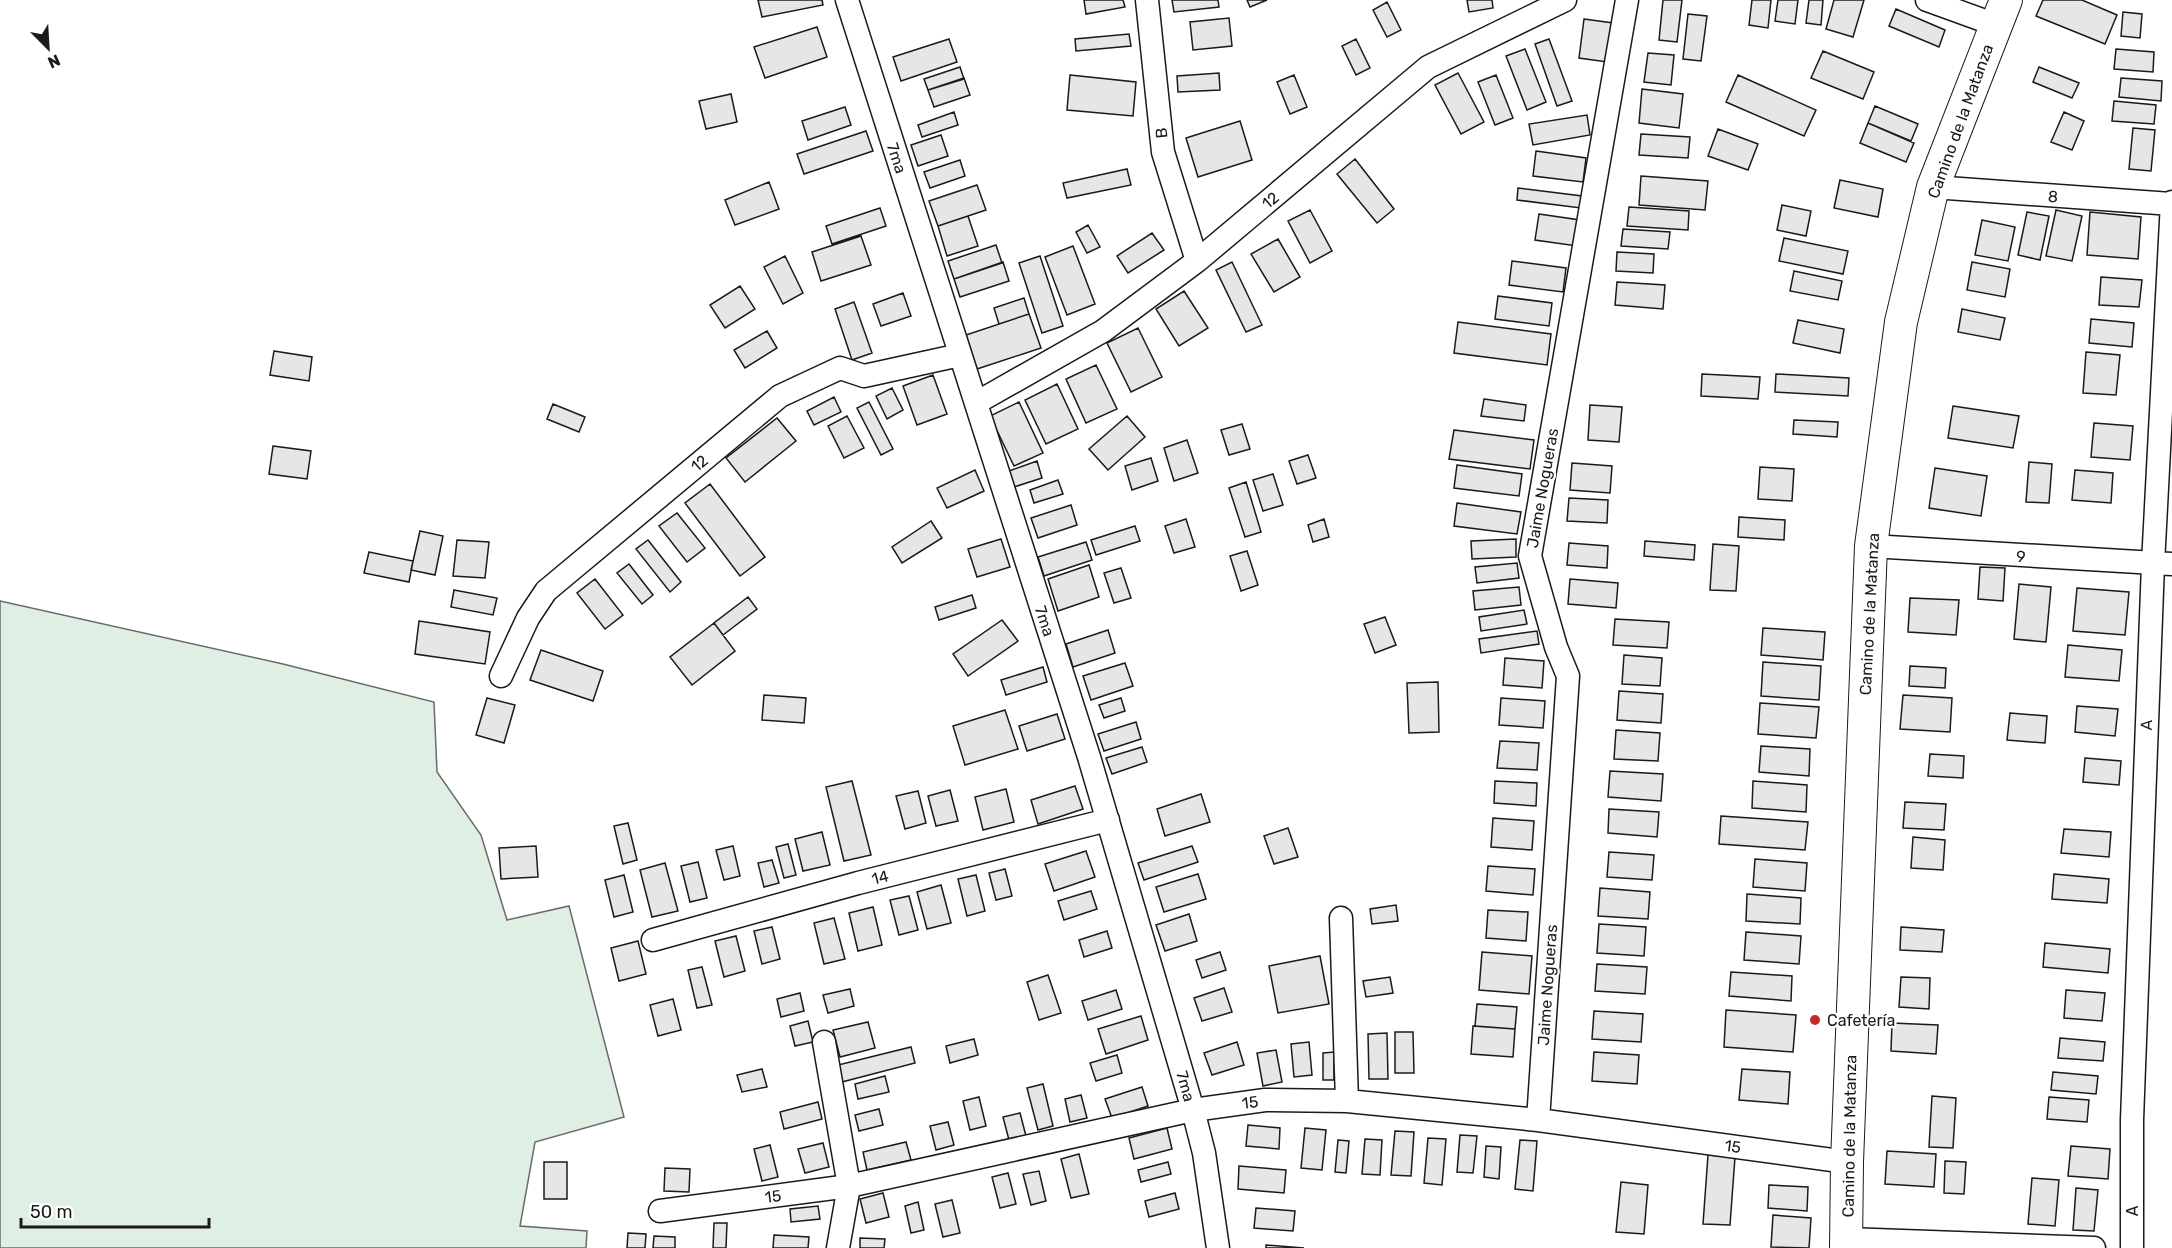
<svg xmlns="http://www.w3.org/2000/svg" width="2172" height="1248" font-family="Rubik,sans-serif">
<style>
.green{fill:#e0efe3;stroke:#6a6a6a;stroke-width:1.5}
.building{fill:#e6e6e6;stroke:#1a1a1a;stroke-width:1.5}
.lines{fill:none;stroke-linecap:round;stroke-linejoin:round}
.street-casing{stroke:#1a1a1a;stroke-width:25}
.secondary-casing{stroke:#1a1a1a;stroke-width:34}
.street{stroke:#fff;stroke-width:22}
.secondary{stroke:#fff;stroke-width:32}
.poi-dot{fill:#c62828;stroke:#fff;stroke-width:2}
.labels{text-anchor:middle;stroke-width:4.5;stroke-linejoin:round;paint-order:stroke}
.street-label{font-size:16px;fill:#1a1a1a;stroke:#fff}
.poi-label{font-size:16px;fill:#1a1a1a;stroke:#fff;text-anchor:start}
</style>
<rect width="100%" height="100%" fill="#fff"/>
<path class="green" d="M0,601L283,664L434,702L437,772L481,835L507,920L569,906L624,1117L535,1142L520,1226L587,1231L586,1248H0Z"/>
<path class="building" d="M758,0H822L823,5L762,17Z
M1084,0H1123L1125,7L1086,14Z
M1172,0H1218L1219,7L1174,12Z
M1247,0H1267L1250,7Z
M1467,0H1492L1493,8L1469,12Z
M1663,0H1682L1677,42L1659,40Z
M1752,0H1771L1768,28L1749,25Z
M1778,0H1798L1795,24L1775,21Z
M1809,0H1823L1821,25L1806,23Z
M1834,0H1864L1853,37L1826,29Z
M2043,0H2082L2117,15L2105,44L2036,16Z
M1387,2L1401,30L1387,37L1373,10Z
M1896,9L1945,30L1939,47L1889,26Z
M2123,12L2142,14L2140,38L2121,36Z
M1688,14L1707,16L1701,61L1683,59Z
M1229,18L1232,46L1193,50L1190,22Z
M1584,19L1613,23L1607,62L1579,58Z
M817,27L827,57L765,78L754,47Z
M1129,34L1131,46L1076,51L1075,39Z
M949,39L957,62L901,81L893,57Z
M1356,39L1370,68L1356,75L1342,46Z
M1549,39L1572,101L1557,106L1535,44Z
M1525,49L1546,102L1527,110L1506,56Z
M2116,49L2154,52L2153,72L2114,69Z
M1823,51L1874,72L1863,99L1811,78Z
M1648,53L1674,55L1671,85L1644,82Z
M960,67L964,79L928,90L924,79Z
M2039,67L2079,83L2072,98L2033,82Z
M1219,73L1220,90L1178,92L1177,76Z
M1458,73L1484,122L1461,134L1435,85Z
M1070,75L1136,82L1133,116L1067,110Z
M1294,75L1307,107L1290,114L1277,82Z
M1496,75L1513,118L1495,125L1478,82Z
M1738,75L1816,110L1804,136L1726,102Z
M964,78L970,95L934,107L928,90Z
M2121,78L2162,81L2161,101L2119,97Z
M1642,89L1683,94L1679,128L1639,123Z
M731,94L737,122L706,129L699,101Z
M2114,101L2156,105L2154,124L2112,121Z
M1875,106L1918,124L1911,141L1868,123Z
M845,107L851,125L808,140L802,121Z
M954,112L958,125L922,137L918,125Z
M2064,112L2084,121L2072,150L2051,142Z
M1587,115L1590,135L1533,145L1529,124Z
M1240,121L1252,160L1198,177L1186,138Z
M1868,123L1914,143L1906,162L1860,143Z
M2133,128L2155,130L2151,171L2129,169Z
M1718,129L1758,144L1748,170L1708,156Z
M866,131L873,151L804,174L797,154Z
M1641,134L1690,137L1688,158L1639,155Z
M941,135L948,156L918,166L911,145Z
M1536,151L1586,158L1583,182L1533,176Z
M1355,159L1394,209L1377,223L1337,174Z
M960,160L965,176L930,188L924,172Z
M1127,169L1131,185L1067,198L1063,183Z
M1641,176L1708,181L1705,210L1639,205Z
M1840,180L1883,189L1878,217L1834,208Z
M769,182L779,209L735,225L725,200Z
M977,185L986,210L938,226L929,201Z
M1518,188L1582,196L1581,208L1517,200Z
M1782,205L1811,211L1806,236L1777,230Z
M1629,207L1689,211L1688,230L1627,226Z
M880,208L886,226L832,244L826,226Z
M1310,210L1332,251L1310,263L1288,221Z
M2056,210L2082,216L2072,261L2046,256Z
M2027,212L2049,216L2040,260L2018,255Z
M2090,212L2141,217L2138,259L2087,255Z
M1539,214L1580,220L1577,246L1535,240Z
M968,216L978,246L947,256L938,226Z
M1982,220L2015,227L2008,261L1975,255Z
M1088,225L1100,247L1087,253L1076,232Z
M1623,229L1670,232L1668,249L1621,246Z
M1152,233L1164,250L1128,273L1117,256Z
M861,236L871,265L821,281L812,252Z
M1784,238L1848,251L1843,274L1779,261Z
M1278,239L1300,277L1274,292L1251,254Z
M996,245L1002,263L954,279L948,261Z
M1073,246L1095,304L1067,315L1045,257Z
M1617,252L1654,254L1653,273L1616,271Z
M785,256L803,293L783,304L764,267Z
M1040,256L1063,326L1042,333L1019,263Z
M1512,261L1566,268L1563,292L1509,285Z
M1003,262L1009,281L960,297L954,279Z
M1232,262L1262,325L1246,332L1216,270Z
M1972,262L2010,269L2005,297L1967,290Z
M1794,271L1842,281L1838,300L1790,291Z
M2101,277L2142,280L2139,307L2099,305Z
M1617,282L1665,285L1663,309L1615,305Z
M740,286L755,309L725,328L710,305Z
M1184,291L1208,328L1179,346L1156,309Z
M903,293L911,316L881,326L873,304Z
M1498,296L1552,303L1549,326L1495,319Z
M1024,298L1029,314L999,324L994,308Z
M854,302L872,353L852,360L835,309Z
M1962,309L2005,318L2000,340L1958,332Z
M1029,314L1041,348L977,369L966,335Z
M2091,319L2134,323L2132,347L2089,343Z
M1798,320L1844,329L1840,353L1793,343Z
M1458,322L1551,334L1547,365L1454,353Z
M1138,328L1162,377L1131,392L1107,343Z
M767,331L777,348L745,368L734,350Z
M274,351L312,357L309,381L270,375Z
M2086,352L2120,355L2116,395L2083,393Z
M1096,365L1117,409L1086,423L1066,379Z
M1702,374L1760,377L1758,399L1701,396Z
M1776,374L1849,378L1848,396L1775,392Z
M933,375L947,414L917,425L903,386Z
M1057,384L1078,429L1046,444L1025,400Z
M892,388L903,410L887,419L876,396Z
M834,397L841,412L814,425L807,411Z
M1484,399L1526,405L1524,421L1481,416Z
M869,402L893,449L881,455L857,408Z
M1019,402L1043,453L1014,466L990,416Z
M553,404L585,417L579,432L547,419Z
M1590,405L1622,407L1619,442L1588,440Z
M1953,406L2019,416L2013,448L1948,438Z
M847,416L864,448L844,458L828,426Z
M1127,416L1145,437L1108,470L1089,449Z
M777,418L796,441L745,482L726,458Z
M1794,420L1838,422L1837,437L1793,434Z
M2094,423L2133,426L2130,460L2091,457Z
M1242,424L1250,449L1229,455L1221,430Z
M1454,430L1534,440L1530,469L1449,459Z
M1187,440L1198,473L1174,481L1164,448Z
M273,446L311,451L307,479L269,474Z
M1308,455L1316,478L1297,484L1289,461Z
M1151,458L1158,481L1132,490L1125,466Z
M1037,461L1042,478L1014,487L1009,471Z
M2029,462L2052,464L2049,503L2026,502Z
M1572,463L1612,466L1610,493L1570,490Z
M1457,465L1522,474L1519,496L1454,488Z
M1760,467L1794,469L1792,501L1758,499Z
M1935,468L1987,476L1981,516L1929,508Z
M975,470L984,491L947,508L937,488Z
M2075,470L2113,473L2111,503L2072,500Z
M1273,474L1283,505L1263,511L1253,480Z
M1058,480L1063,494L1034,503L1030,490Z
M1246,482L1261,532L1245,537L1229,488Z
M710,484L765,557L740,576L685,503Z
M1569,498L1608,500L1607,523L1567,521Z
M1457,503L1521,512L1517,534L1454,526Z
M1071,505L1077,525L1038,538L1031,518Z
M677,513L705,548L687,562L659,526Z
M1739,517L1785,520L1784,540L1738,537Z
M1186,519L1195,547L1174,553L1165,526Z
M1324,519L1329,537L1313,542L1308,525Z
M931,521L942,538L902,563L892,547Z
M1135,526L1140,541L1096,555L1091,540Z
M420,531L443,536L435,575L411,570Z
M1001,539L1010,567L977,577L968,549Z
M1516,539V557L1472,559L1471,541Z
M457,540L489,542L485,578L453,576Z
M648,540L681,582L670,592L636,549Z
M1645,541L1695,545L1694,560L1644,556Z
M1086,542L1092,560L1044,576L1038,557Z
M1569,543L1608,546L1607,568L1567,565Z
M1713,544L1739,546L1736,591L1710,590Z
M1247,551L1258,585L1241,591L1230,556Z
M369,552L413,561L409,582L364,573Z
M1517,563L1519,578L1477,583L1475,567Z
M629,564L653,595L642,604L617,573Z
M1089,565L1099,597L1058,611L1048,579Z
M1980,567L2005,568L2003,601L1978,599Z
M1121,568L1131,598L1114,603L1104,573Z
M595,579L623,615L605,629L577,593Z
M1570,579L1618,583L1616,608L1568,604Z
M2019,584L2051,587L2046,642L2014,639Z
M1519,587L1521,605L1475,610L1473,591Z
M2077,588L2129,592L2125,635L2073,631Z
M454,590L497,598L493,615L451,607Z
M972,595L976,608L939,620L935,607Z
M748,597L757,609L723,635L714,623Z
M1910,598L1959,600L1956,635L1908,632Z
M1524,610L1527,624L1481,631L1479,617Z
M1385,617L1396,645L1375,653L1364,624Z
M1615,619L1669,622L1667,648L1613,645Z
M1002,620L1018,641L968,676L953,654Z
M419,621L490,632L485,664L415,654Z
M714,623L735,651L692,685L670,657Z
M1763,628L1825,632L1823,660L1761,655Z
M1108,630L1115,653L1073,667L1066,644Z
M1537,631L1539,644L1481,653L1479,639Z
M2068,645L2122,650L2119,681L2065,677Z
M541,650L603,671L593,701L530,680Z
M1624,655L1662,658L1660,686L1622,684Z
M1505,658L1544,661L1542,688L1503,685Z
M1763,662L1821,666L1819,700L1761,696Z
M1125,663L1133,686L1091,700L1083,676Z
M1910,666L1946,668L1945,688L1909,686Z
M1043,667L1047,682L1006,695L1001,680Z
M1438,682L1439,732L1409,733L1407,683Z
M1619,691L1663,694L1661,723L1617,720Z
M764,695L806,698L804,723L762,720Z
M1903,695L1952,698L1950,732L1900,729Z
M487,698L515,705L504,743L476,735Z
M1121,698L1125,711L1104,718L1099,705Z
M1501,698L1545,701L1543,728L1499,725Z
M1760,703L1819,707L1816,738L1758,734Z
M2077,706L2118,709L2115,736L2075,732Z
M1005,710L1018,749L965,765L953,726Z
M2010,713L2047,716L2045,743L2007,740Z
M1057,714L1065,739L1027,751L1019,726Z
M1136,722L1141,739L1104,751L1098,734Z
M1616,730L1660,733L1658,761L1614,759Z
M1500,741L1539,743L1537,770L1497,768Z
M1761,746L1810,749L1809,776L1759,772Z
M1142,747L1147,762L1112,774L1106,758Z
M1930,754L1964,756L1963,778L1928,776Z
M2085,758L2121,761L2119,785L2083,782Z
M1610,771L1663,774L1661,801L1608,797Z
M852,781L871,855L844,861L826,787Z
M1495,781L1537,783L1536,806L1494,803Z
M1753,781L1807,785L1806,812L1752,808Z
M1075,786L1083,809L1038,824L1031,800Z
M1006,789L1014,822L983,830L975,797Z
M950,790L958,821L936,826L928,796Z
M918,791L926,823L905,829L896,796Z
M1201,794L1210,822L1165,836L1157,809Z
M1905,802L1946,804L1944,830L1903,828Z
M1609,809L1659,812L1657,837L1608,833Z
M1721,816L1808,822L1805,850L1719,844Z
M1493,818L1534,821L1532,850L1491,847Z
M628,823L637,860L623,864L614,826Z
M1288,828L1298,857L1274,864L1264,836Z
M2064,829L2111,832L2109,857L2061,853Z
M822,832L830,865L803,871L795,839Z
M1913,837L1945,840L1943,870L1911,868Z
M788,844L796,875L784,878L776,847Z
M536,846L538,877L501,879L499,848Z
M733,846L740,876L724,880L716,850Z
M1192,846L1198,862L1144,880L1138,863Z
M1086,851L1095,877L1054,891L1045,864Z
M1609,852L1654,855L1652,880L1607,877Z
M1755,859L1807,863L1805,891L1753,887Z
M772,860L779,883L764,887L758,863Z
M698,862L707,898L690,902L681,866Z
M665,863L678,911L652,917L640,870Z
M1488,866L1535,869L1533,895L1486,891Z
M1005,869L1012,896L996,900L989,873Z
M1198,874L1206,899L1164,912L1156,887Z
M2054,874L2109,879L2107,903L2052,899Z
M624,875L633,912L614,917L605,880Z
M976,875L985,911L967,916L958,879Z
M941,885L951,923L927,929L917,892Z
M1600,888L1650,892L1648,919L1598,916Z
M1091,891L1097,909L1064,920L1058,901Z
M1747,894L1801,898L1800,924L1746,921Z
M909,896L918,930L899,935L890,900Z
M1396,905L1398,921L1372,924L1370,909Z
M873,907L882,945L858,951L849,913Z
M1488,910L1528,912L1526,941L1486,938Z
M1189,914L1197,941L1165,951L1156,925Z
M834,918L845,959L824,964L814,923Z
M1599,924L1646,927L1644,956L1597,953Z
M772,927L780,959L762,964L754,931Z
M1901,927L1944,930L1942,952L1900,950Z
M1107,931L1112,948L1084,957L1079,940Z
M1746,932L1801,936L1799,964L1744,960Z
M736,936L745,971L724,977L715,941Z
M638,941L646,974L619,981L611,948Z
M2045,943L2110,949L2108,973L2043,967Z
M1220,952L1226,970L1202,978L1196,960Z
M1482,952L1532,956L1529,994L1479,990Z
M1320,956L1329,1004L1278,1013L1269,966Z
M1597,964L1647,967L1645,994L1595,991Z
M702,967L712,1005L697,1008L688,970Z
M1731,972L1792,976L1791,1001L1729,996Z
M1048,975L1061,1013L1039,1020L1027,982Z
M1390,977L1393,993L1366,997L1363,981Z
M1901,977L1930,978L1929,1009L1899,1007Z
M1224,988L1232,1012L1202,1021L1194,998Z
M850,989L854,1006L828,1013L823,995Z
M1116,990L1122,1009L1088,1020L1082,1001Z
M2066,990L2105,993L2102,1021L2064,1018Z
M800,993L804,1011L781,1017L777,999Z
M673,999L681,1030L658,1036L650,1005Z
M1477,1004L1517,1007L1515,1029L1475,1026Z
M1726,1010L1796,1015L1793,1052L1724,1047Z
M1594,1011L1643,1014L1641,1042L1592,1039Z
M1141,1016L1148,1040L1106,1054L1098,1029Z
M808,1021L813,1042L795,1046L790,1026Z
M868,1022L875,1048L840,1057L833,1030Z
M1892,1023L1938,1025L1936,1054L1891,1051Z
M1473,1026L1515,1029L1513,1057L1471,1054Z
M1395,1032H1413L1414,1073H1395Z
M1387,1033L1388,1079H1369L1368,1034Z
M2060,1038L2105,1042L2103,1061L2058,1058Z
M974,1039L978,1055L950,1063L946,1046Z
M1237,1042L1244,1065L1212,1075L1204,1053Z
M1309,1042L1312,1075L1294,1077L1291,1044Z
M911,1047L915,1063L838,1083L834,1066Z
M1276,1050L1282,1082L1263,1086L1257,1053Z
M1334,1052V1080H1323V1053Z
M1594,1052L1639,1055L1637,1084L1592,1081Z
M1117,1055L1122,1073L1096,1081L1090,1063Z
M762,1069L767,1087L742,1092L737,1075Z
M1742,1069L1790,1072L1788,1104L1739,1100Z
M2053,1072L2098,1076L2096,1094L2051,1090Z
M885,1076L889,1092L858,1099L855,1084Z
M1043,1084L1053,1126L1038,1130L1027,1088Z
M1142,1087L1148,1106L1112,1118L1105,1099Z
M1081,1095L1087,1118L1070,1122L1065,1099Z
M1932,1096L1956,1098L1953,1148L1929,1147Z
M979,1097L986,1126L970,1130L963,1101Z
M2049,1097L2089,1100L2087,1122L2047,1119Z
M818,1102L822,1119L784,1129L780,1112Z
M879,1109L883,1125L859,1131L855,1115Z
M1020,1113L1026,1136L1009,1140L1003,1117Z
M948,1122L954,1145L936,1150L930,1126Z
M1248,1125L1280,1128L1279,1149L1246,1146Z
M1167,1128L1172,1149L1134,1159L1129,1138Z
M1305,1128L1326,1130L1322,1170L1301,1168Z
M1395,1131L1414,1132L1411,1176L1391,1175Z
M1460,1135L1477,1136L1473,1173L1457,1172Z
M1428,1138L1446,1139L1442,1185L1424,1183Z
M1365,1139L1382,1140L1380,1175L1362,1174Z
M1338,1140L1349,1141L1346,1173L1335,1172Z
M1520,1140L1537,1141L1533,1191L1515,1189Z
M906,1142L911,1160L867,1170L863,1152Z
M823,1143L829,1167L805,1173L798,1149Z
M770,1145L778,1177L762,1181L754,1149Z
M1486,1146L1501,1147L1499,1179L1484,1177Z
M2071,1146L2110,1149L2108,1179L2068,1176Z
M1887,1151L1936,1154L1934,1187L1885,1184Z
M1079,1154L1089,1194L1071,1198L1061,1159Z
M1708,1155L1735,1157L1730,1225L1703,1224Z
M1945,1161L1966,1162L1964,1194L1944,1193Z
M544,1162H567V1199H544Z
M1168,1162L1171,1174L1141,1182L1138,1170Z
M1239,1166L1286,1170L1284,1193L1238,1189Z
M665,1168L690,1169L689,1192L664,1191Z
M1039,1171L1046,1201L1031,1205L1023,1174Z
M1008,1173L1016,1204L1000,1208L992,1177Z
M2032,1178L2059,1180L2055,1226L2028,1224Z
M1621,1182L1648,1185L1644,1234L1616,1232Z
M1769,1185L1808,1187L1807,1211L1768,1208Z
M2076,1188L2098,1190L2094,1231L2073,1230Z
M883,1193L889,1217L866,1223L860,1199Z
M1175,1193L1179,1209L1149,1217L1145,1201Z
M952,1200L960,1233L943,1237L935,1204Z
M918,1202L924,1230L911,1233L905,1206Z
M818,1206L820,1219L791,1222L790,1209Z
M1256,1208L1295,1211L1293,1231L1254,1228Z
M1773,1215L1811,1218L1809,1248L1771,1247Z
M714,1223H727L726,1248H713Z
M628,1233L646,1234L645,1248H627Z
M774,1235L809,1237L808,1248H773Z
M654,1236L675,1237V1248H653Z
M860,1238L885,1239L884,1248H860Z
M1266,1245L1304,1248H1266Z"/>
<g class="lines">
<defs>
<path id="street" d="M847,0L1089,757L1193,1110L1204,1153L1218,1248
M1147,0L1163,152L1197,261
M1927,0L1996,25
M1933,187L2172,204
M976,403L1103,331L1197,261L1428,67L1565,0
M1871,546L2172,564
M501,676L528,618L546,591L780,396L840,368L864,376L960,355
M1341,918L1347,1101
M653,940L858,883L1108,820
M824,1042L849,1186L838,1248
M1538,1120L1568,676L1556,647L1530,556L1627,0
M660,1211L849,1186L1193,1110L1265,1100L1347,1101L1538,1120L1847,1162
M1847,1239L2094,1248
M2132,1248V1120L2153,564L2172,202"/>
<path id="secondary" d="M1846,1248L1847,1162L1871,546L1901,322L1933,187L2006,0"/>
</defs>
<use href="#street" class="street-casing"/>
<use href="#secondary" class="secondary-casing"/>
<use href="#street" class="street"/>
<use href="#secondary" class="secondary"/>
</g>
<circle class="poi-dot" cx="1815" cy="1020" r="6"/>
<g class="labels">
<g class="street-label">
<text transform="translate(1960 121) rotate(-70)" y="6">Camino de la Matanza</text>
<text transform="translate(1161 133) rotate(-96)" y="6">B</text>
<text transform="translate(897 158) rotate(72)" y="6">7ma</text>
<text transform="translate(2053 196) rotate(4)" y="6">8</text>
<text transform="translate(1270 200) rotate(-40)" y="6">12</text>
<text transform="translate(699 463) rotate(-40)" y="6">12</text>
<text transform="translate(1542 488) rotate(-80)" y="6">Jaime Nogueras</text>
<text transform="translate(2021 556) rotate(4)" y="6">9</text>
<text transform="translate(1869 614) rotate(-87)" y="6">Camino de la Matanza</text>
<text transform="translate(1045 621) rotate(72)" y="6">7ma</text>
<text transform="translate(2146 725) rotate(-88)" y="6">A</text>
<text transform="translate(880 877) rotate(-14)" y="6">14</text>
<text transform="translate(1547 985) rotate(-86)" y="6">Jaime Nogueras</text>
<text transform="translate(1186 1086) rotate(74)" y="6">7ma</text>
<text transform="translate(1250 1102) rotate(-7)" y="6">15</text>
<text transform="translate(1849 1136) rotate(-89)" y="6">Camino de la Matanza</text>
<text transform="translate(1733 1146) rotate(8)" y="6">15</text>
<text transform="translate(773 1196) rotate(-7)" y="6">15</text>
<text transform="translate(2132 1211) rotate(-90)" y="6">A</text>
</g>
<g class="poi-label">
<text x="1827" y="1026">Cafetería</text>
</g>
</g>
<g transform="translate(48 48) rotate(156)" stroke="#ffffff" stroke-width="4.5" paint-order="stroke">
<path d="M0-4.5L10 22L0 15L-10 22Z" fill="#1a1a1a"/>
<text y="-9" font-size="16" font-weight="bold" text-anchor="middle" fill="#1a1a1a">N</text>
</g>
<path d="M21 1218v9h188v-9" fill="none" stroke="#1a1a1a" stroke-width="3"/>
<text x="30" y="1218" font-size="18" fill="#1a1a1a" stroke="#ffffff" stroke-width="4.5" paint-order="stroke">50 m</text>
</svg>
